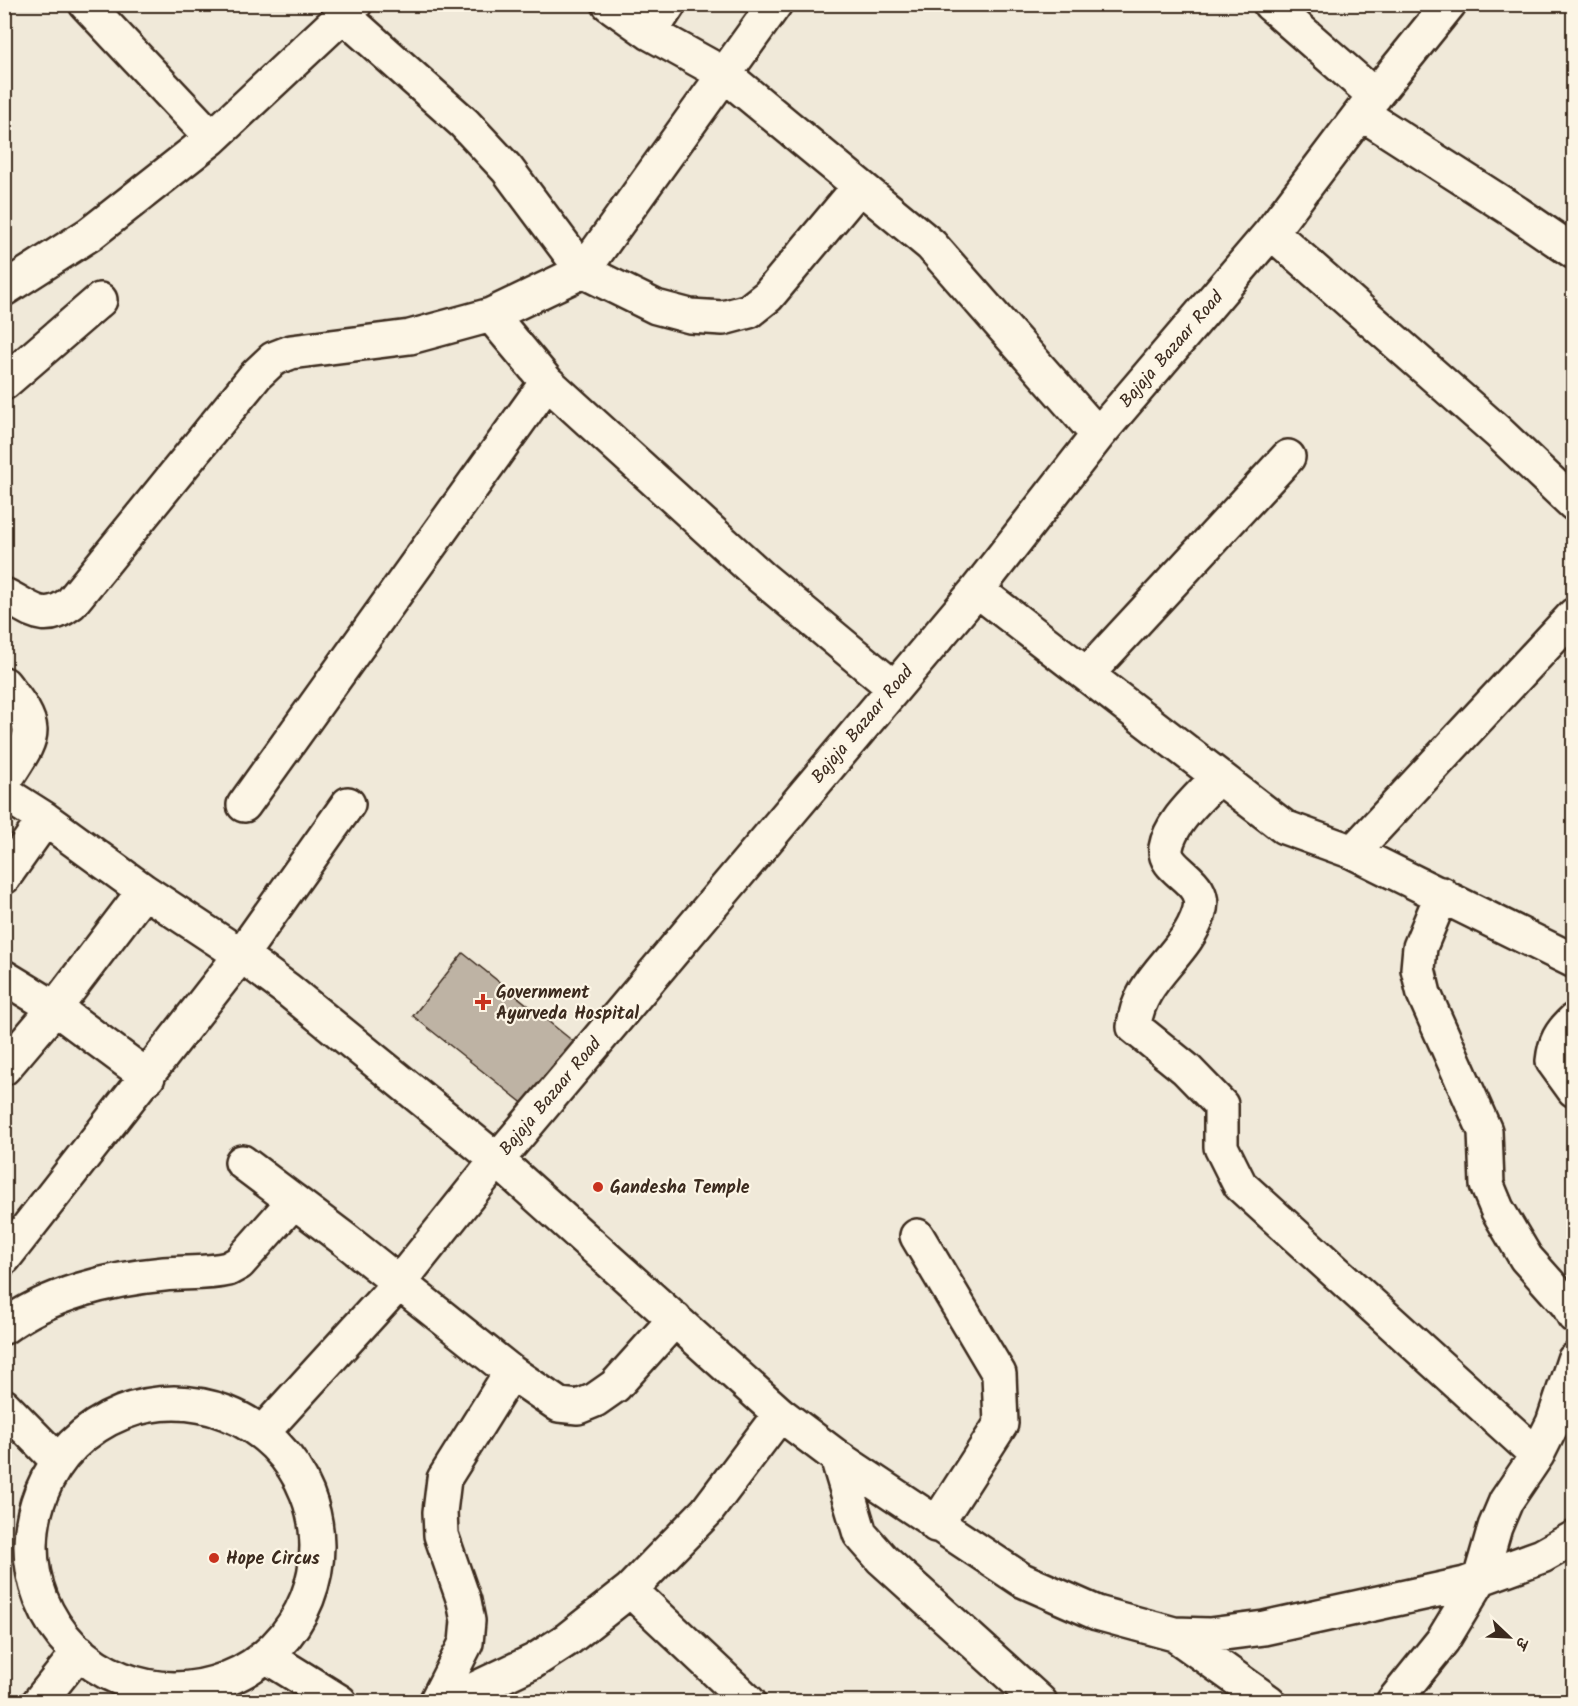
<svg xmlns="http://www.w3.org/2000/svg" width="1578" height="1706" font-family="Kalam,'Playpen Sans Deva',sans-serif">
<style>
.building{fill:#beb3a4;stroke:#3b2a1e;stroke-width:1.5}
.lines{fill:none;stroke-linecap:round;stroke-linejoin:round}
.minor-casing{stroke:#3b2a1e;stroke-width:38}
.major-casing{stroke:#3b2a1e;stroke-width:38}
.minor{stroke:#fcf5e5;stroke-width:33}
.major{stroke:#fcf5e5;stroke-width:33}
.poi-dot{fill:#c8321e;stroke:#fcf5e5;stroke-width:2}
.labels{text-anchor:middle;stroke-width:4.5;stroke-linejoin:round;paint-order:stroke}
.street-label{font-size:18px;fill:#3b2a1e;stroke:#fcf5e5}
.poi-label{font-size:18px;font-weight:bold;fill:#3b2a1e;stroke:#fcf5e5;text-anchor:start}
</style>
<rect width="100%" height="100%" fill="#f0e9d9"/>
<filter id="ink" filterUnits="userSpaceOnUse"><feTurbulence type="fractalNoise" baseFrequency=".0167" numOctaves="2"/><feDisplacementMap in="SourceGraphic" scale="12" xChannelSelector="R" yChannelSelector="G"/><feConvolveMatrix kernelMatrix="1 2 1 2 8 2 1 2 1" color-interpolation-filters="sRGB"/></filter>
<g filter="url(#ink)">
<path class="building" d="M463,953L574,1042L525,1105L413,1016Z"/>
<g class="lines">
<defs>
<path id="minor" d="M86,4L212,138
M609,4L650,33L724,74L931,245L1098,435
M1270,4L1375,96
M343,15L464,123L507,169L583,271L656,307L690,316L723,318L749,311L768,296L859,187
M650,33L669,4
M1361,113L1517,213L1574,252
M1271,232L1498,432L1574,504
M4,289L90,234L212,138L355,4
M491,315L547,382L761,577L893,687
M4,383L100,300
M977,590L1284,827L1353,852L1574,961
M4,595C32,608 42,625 71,603L256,375L273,359L291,352L410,337L491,315L583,271L775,4
M1087,674L1288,457
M4,684C42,732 35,733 4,782
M1217,778C1200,797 1170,822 1166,848C1163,873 1210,879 1199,913C1185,957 1138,978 1134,1027L1186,1069L1221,1105V1147L1240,1185L1537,1455
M4,793L45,819L144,891L241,955L288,990L497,1160L780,1414L837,1457L1022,1580L1097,1613L1174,1634L1209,1635L1264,1628L1465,1584L1542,1556L1574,1538
M244,805L547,382
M1353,852L1574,615
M4,877L45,819
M1442,894L1420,947L1418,969L1424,994L1485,1131L1487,1185L1497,1209L1526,1258L1568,1305L1574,1316
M4,977L55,1008L148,1077
M1574,1020C1560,1033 1555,1042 1553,1061L1574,1090
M4,1068L55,1008L144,891
M242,1162L344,1239L511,1372L559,1405L578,1407L595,1400L615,1386L675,1319
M917,1236L999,1374L1001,1424L936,1525
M4,1258L241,955L348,804
M4,1327C48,1294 110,1279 164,1274C185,1272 207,1274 228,1269L239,1263L294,1201
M4,1406L58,1461
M263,1432L398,1284L497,1160L977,590L1098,435L1271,232L1361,113L1449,4
M837,1457L860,1534L882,1559L1040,1702
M630,1590L749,1702
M1174,1634L1269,1702
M436,1702L466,1643L468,1621L464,1601L441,1535L440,1512L444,1479L511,1372
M448,1702L534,1661L568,1639L630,1590L707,1511L780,1414
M1393,1702L1443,1640L1480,1579L1495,1527L1506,1501L1537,1455L1553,1423L1574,1360"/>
<path id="major" d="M31 1546a143 143 0 1 1 286 0a143 143 0 1 1-286 0Z
M266,1656L340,1702
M39,1702L79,1652"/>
</defs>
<use href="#minor" class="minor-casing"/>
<use href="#major" class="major-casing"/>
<use href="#minor" class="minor"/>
<use href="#major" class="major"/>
</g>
</g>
<g class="poi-dot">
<path d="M480 993h6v6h6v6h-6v6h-6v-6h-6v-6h6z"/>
<circle cx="598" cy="1187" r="6"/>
<circle cx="214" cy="1558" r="6"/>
</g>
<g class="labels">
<g class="street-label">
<text transform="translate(1171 349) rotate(-49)" y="6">Bajaja Bazaar Road</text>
<text transform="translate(862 724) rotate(-50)" y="6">Bajaja Bazaar Road</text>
<text transform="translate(550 1096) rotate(-50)" y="6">Bajaja Bazaar Road</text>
</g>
<g class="poi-label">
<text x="496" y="998">Government<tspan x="496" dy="21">Ayurveda Hospital</tspan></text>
<text x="610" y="1193">Gandesha Temple</text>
<text x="226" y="1564">Hope Circus</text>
</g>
</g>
<rect width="1578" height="1706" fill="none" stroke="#fcf5e5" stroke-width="24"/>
<rect x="12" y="12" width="1554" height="1682" fill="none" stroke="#3b2a1e" stroke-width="2" filter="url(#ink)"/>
<g transform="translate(1509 1637) rotate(113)" stroke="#fcf5e5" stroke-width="4.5" paint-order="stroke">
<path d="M0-4.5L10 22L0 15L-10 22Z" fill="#3b2a1e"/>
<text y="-9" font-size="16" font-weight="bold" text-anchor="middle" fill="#3b2a1e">उ</text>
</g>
</svg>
